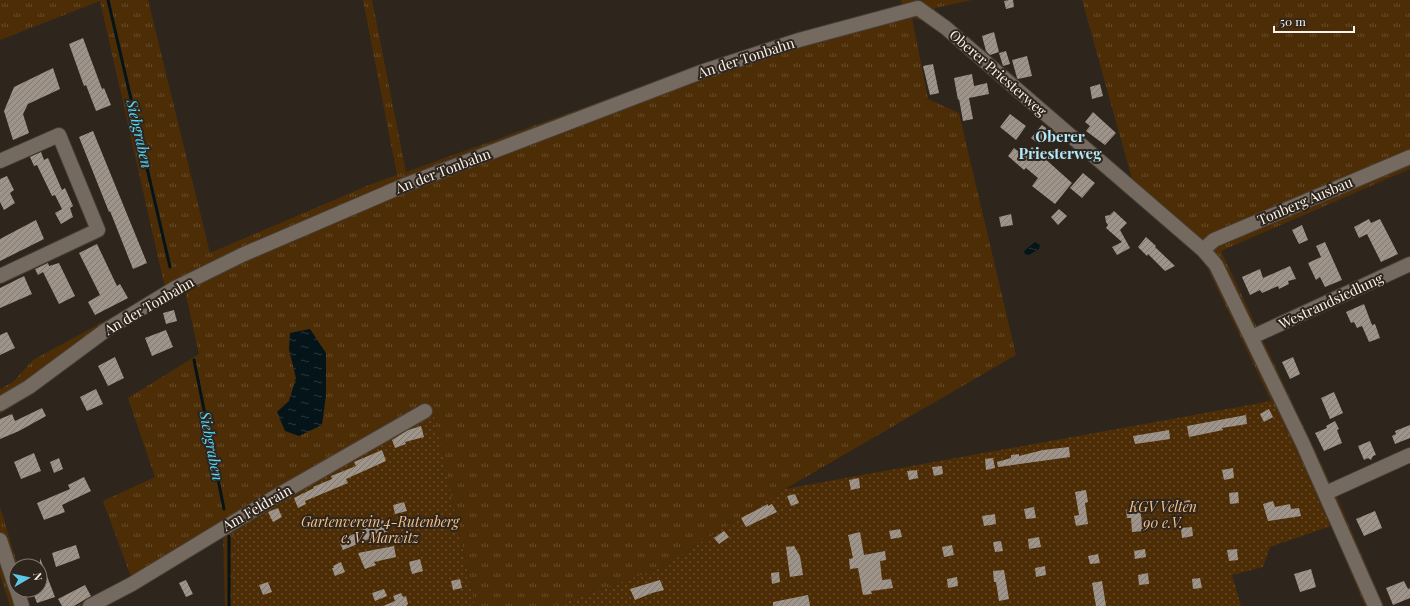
<svg xmlns="http://www.w3.org/2000/svg" width="1410" height="606" font-family="'Playfair Display',serif">
<style>
.grass{fill:url(#grass-tufts);fill-rule:evenodd}
.garden{fill:url(#garden-dots)}
.water{fill:url(#water-ripples)}
.lines{fill:none;stroke-linecap:round;stroke-linejoin:round}
.stream{stroke:#041419;stroke-width:3}
.building{fill:url(#building-hatch)}
.minor-casing{stroke:#484039;stroke-width:16}
.minor{stroke:#756a60;stroke-width:14}
.labels{text-anchor:middle;stroke-width:4;stroke-linejoin:round;paint-order:stroke}
.street-label{font-size:14px;fill:#faf3ed;stroke:#2e251c}
.park-label{font-size:14px;font-style:italic;fill:#f6c08a;stroke:#2e251c}
.water-label{font-size:15px;font-style:italic;fill:#53d7fc;stroke:#2e251c}
.neighbourhood-label{font-size:15px;font-weight:bold;fill:#b2e8fa;stroke:#2e251c}
</style>
<defs>
<pattern id="grass-tufts" width="24" height="20" patternUnits="userSpaceOnUse"><rect width="24" height="20" fill="#4d2d06"/><path d="M3 7l-1-3M5 7V3M7 7l1-3M15 17l-1-3M17 17v-4M19 17l1-3" fill="none" stroke="#684c2b"/></pattern>
<pattern id="garden-dots" width="8" height="8" patternUnits="userSpaceOnUse"><rect width="8" height="8" fill="#4d2d06"/><path d="M2 2h.1M6 6h.1" fill="none" stroke="#684c2b" stroke-width="1.8" stroke-linecap="round"/></pattern>
<pattern id="water-ripples" width="26" height="14" patternUnits="userSpaceOnUse"><rect width="26" height="14" fill="#041419"/><path d="M2 4q2-2 4 0t4 0M15 11q2-2 4 0t4 0" fill="none" stroke="#2a373b"/></pattern>
<pattern id="building-hatch" width="6" height="6" patternUnits="userSpaceOnUse"><rect width="6" height="6" fill="#9f9489"/><path d="M-1 1l2-2M0 6l6-6M5 7l2-2" fill="none" stroke="#827a72"/></pattern>
</defs>
<rect width="100%" height="100%" fill="#2e251c"/>
<path class="grass" d="M0,0H148L210,253L369,185L397,175L363,0H372L406,172L699,66L902,6L901,0H972L935,8L936,13L1132,179L1082,0H1410V169L1221,251L1336,495L1384,606H1365L1331,526L1204,261L1198,252L943,32L928,22L912,18L928,99L959,113L1016,355L785,489L661,568L554,606H475L433,413L234,528L232,606H225L223,535L99,606H76L131,577L103,501L155,477L128,398L199,354L185,291L109,336L48,382L0,414V389L13,382L33,360L165,288L100,1L0,40ZM289,349L322,425L277,412L289,401L296,378Z
M0,507L18,566H16V590H25L30,606H10L0,575Z"/>
<path class="garden" d="M1271,401L1331,526L1270,547L1263,567L1232,575L1241,606H554L661,568L785,489Z
M433,412L475,606H232L234,528Z"/>
<path class="water" d="M1035,242L1040,245L1039,249L1029,255L1025,254L1024,251Z
M310,329L326,353V395L322,425L299,436L285,431L277,412L289,401L296,378L289,349L290,333Z"/>
<g class="lines">
<path class="stream" d="M108,0L170,267
M194,360L224,509
M229,536V606"/>
</g>
<path class="building" d="M1009,0H1013L1014,7L1006,9L1004,1Z
M994,32L999,52L990,55L986,51L982,36Z
M83,38L102,89L104,88L111,105L96,111L86,85L84,86L69,44Z
M1006,51L1010,64L1003,66L999,53Z
M1027,56L1032,76L1018,79L1017,78L1012,60Z
M933,64L939,93L930,95L923,66Z
M53,68L60,89L28,104L23,114L29,133L13,140L4,111L14,87Z
M972,74L974,86L987,83L989,94L969,98L973,119L963,121L959,99L958,100L954,78Z
M1100,84L1103,96L1092,99L1090,87Z
M1093,112L1116,133L1105,145L1086,131L1090,126L1085,122Z
M1010,114L1026,126L1016,140L1000,127Z
M1042,125L1050,131L1039,144L1031,138Z
M93,131L147,263L133,269L110,211L109,212L79,137Z
M1032,147L1072,183L1055,204L1032,186L1038,178L1026,168L1024,170L1008,156L1014,148L1024,156Z
M41,152L44,160L48,158L62,190L65,188L73,206L70,208L73,217L61,224L55,213L62,209L55,195L52,196L37,165L34,166L30,157Z
M1083,173L1095,183L1082,198L1070,188Z
M7,176L14,190L10,193L15,203L4,210L0,202V179Z
M1059,209L1067,216L1058,225L1051,217Z
M1114,211L1127,223L1120,230L1130,248L1117,255L1112,247L1122,242L1106,228L1108,225L1106,222L1105,216L1110,215Z
M1011,214L1013,225L1001,227L999,217Z
M1369,219L1371,223L1380,219L1398,254L1381,262L1367,234L1359,238L1354,227Z
M36,220L44,239L0,261V239Z
M1302,225L1308,240L1299,244L1292,230Z
M1146,237L1156,246L1155,247L1175,266L1165,271L1148,254L1147,256L1138,247Z
M1325,242L1342,280L1325,287L1320,277L1316,280L1308,263L1321,257L1316,246Z
M97,244L117,286L120,284L128,298L95,315L88,302L100,295L79,253Z
M48,263L49,266L59,263L75,296L59,304L43,272L38,275L35,269Z
M1290,266L1296,279L1288,281L1289,284L1279,289L1278,286L1262,293L1260,290L1250,295L1242,277L1260,269L1263,278Z
M24,276L32,294L0,308V288Z
M1364,304L1372,325L1375,324L1380,338L1369,342L1362,326L1357,328L1354,322L1351,323L1346,312Z
M174,310L177,321L166,324L163,313Z
M166,330L173,347L152,356L145,338Z
M7,332L15,348L0,355V335Z
M115,357L124,378L108,386L98,366Z
M1293,357L1300,374L1290,379L1282,362Z
M96,389L103,404L87,411L80,397Z
M1334,392L1343,413L1330,419L1321,398Z
M42,408L46,416L19,431L0,439V419L12,414L15,421Z
M1269,409L1273,417L1264,422L1260,414Z
M1246,415L1247,424L1222,428L1223,430L1189,437L1187,426Z
M1335,421L1339,429L1337,430L1342,443L1324,451L1315,433L1327,428L1326,426Z
M1410,425V438L1395,444L1392,436L1396,434L1395,431Z
M421,426L424,437L405,442L406,444L395,448L392,440L408,430Z
M1169,430L1170,439L1135,444L1133,436Z
M1370,441L1376,455L1373,456L1371,460L1368,458L1364,460L1358,446Z
M1069,447L1070,457L998,467L997,462L1011,458V455L1019,454V456L1043,450Z
M382,450L386,461L346,479L348,483L305,501L306,504L298,508L294,498L314,488L313,487L332,479L331,476L356,466L354,462Z
M34,453L41,471L21,479L14,462Z
M59,458L63,469L54,473L50,462Z
M993,458L995,468L986,470L985,459Z
M942,466L943,474L934,476L932,467Z
M1233,468L1234,478L1224,480L1222,470Z
M917,470L918,478L909,480L907,471Z
M84,477L91,491L62,505L65,512L44,520L37,503L70,489L68,485Z
M859,478L860,488L851,490L849,480Z
M1086,490L1088,502L1085,503L1088,524L1076,526L1074,516L1079,515L1075,492Z
M1238,492L1239,503L1230,504L1229,493Z
M795,494L799,503L791,506L787,496Z
M1190,500L1191,510L1179,511L1178,502Z
M1273,501L1275,507L1290,504L1291,509L1299,508L1301,516L1268,521L1263,504Z
M404,502L407,511L395,514L393,505Z
M768,504V506L772,504L777,512L746,527L741,518Z
M1034,507L1036,518L1026,519L1024,509Z
M278,508L282,517L273,522L268,512Z
M1140,508L1143,531L1132,532L1131,518H1127L1126,510Z
M1375,511L1382,528L1364,536L1356,519Z
M995,514L996,524L984,526L982,516Z
M383,520L388,531L343,550L339,541Z
M1192,527L1193,536L1182,538L1181,528Z
M900,529L902,537L891,539L889,531Z
M724,531L729,537L719,544L714,538Z
M860,532L864,555L885,551L886,560L880,561L882,580L891,579L893,588L871,591L872,594L863,595L858,568L850,569L849,559L853,558L848,535Z
M1039,537L1041,547L1029,549L1028,539Z
M1001,541L1003,551L995,552L993,542Z
M76,545L80,558L56,567L52,553Z
M952,545L954,555L944,557L942,547Z
M394,546L396,557L374,562L376,565L365,569L358,553Z
M794,546L800,556L803,575L790,577L786,547Z
M1145,549L1146,557L1135,559L1134,551Z
M1237,549L1238,560L1229,561L1227,550Z
M1098,554L1100,563L1090,564L1088,556Z
M40,558L55,597L37,603L32,590H40Z
M420,559L423,571L412,574L409,562Z
M341,562L345,572L335,576L332,568H334L333,566Z
M1045,566L1046,575L1036,577L1035,568Z
M1311,569L1316,587L1300,592L1294,574Z
M1004,570L1009,599L999,601L996,582H994L993,571Z
M779,572L780,582L772,584L771,573Z
M1148,573L1149,584L1139,585L1138,575Z
M957,577L958,586L948,588L947,579Z
M1200,578L1202,588L1193,589L1192,579Z
M460,579L462,588L453,590L451,581Z
M186,580L193,594L186,597L179,583Z
M660,580L664,590L652,593L635,600L630,589Z
M1102,581L1106,606H1096L1092,583Z
M1404,581L1408,589L1410,588V598L1393,605L1386,588Z
M268,582L272,592L263,595L259,585Z
M85,585L91,596L74,606H62L58,599Z
M384,589L387,596L375,601L372,593Z
M401,593L403,597L406,596L408,604L406,606H383L395,601L393,596Z
M808,595L810,606H773V602Z"/>
<g class="lines">
<defs>
<path id="minor" d="M0,161L59,135L98,230L0,276
M1203,250L1214,240L1410,157
M1252,337L1410,264
M0,404L29,387L106,330L175,288L242,255L405,185L701,72L799,40L918,8L946,28L1203,250L1216,265L1303,444L1375,606
M1326,493L1410,455
M0,540L16,588
M17,590L22,606
M90,606L132,584L280,494L425,411"/>
</defs>
<use href="#minor" class="minor-casing"/>
<use href="#minor" class="minor"/>
</g>
<g class="labels">
<g class="street-label">
<text transform="translate(746 58) rotate(-18)" y="5">An der Tonbahn</text>
<text transform="translate(998 73) rotate(41)" y="5">Oberer Priesterweg</text>
<text transform="translate(443 171) rotate(-21)" y="5">An der Tonbahn</text>
<text transform="translate(1305 201) rotate(-23)" y="5">Tonberg Ausbau</text>
<text transform="translate(1331 301) rotate(-25)" y="5">Westrandsiedlung</text>
<text transform="translate(149 306) rotate(-30)" y="5">An der Tonbahn</text>
<text transform="translate(257 508) rotate(-30)" y="5">Am Feldrain</text>
</g>
<g class="park-label">
<text x="1163" y="512">KGV Velten<tspan x="1163" dy="16">90 e.V.</tspan></text>
<text x="380" y="527">Gartenverein 4-Rutenberg<tspan x="380" dy="16">e. V. Marwitz</tspan></text>
</g>
<g class="water-label">
<text transform="translate(139 134) rotate(77)" y="5">Siebgraben</text>
<text transform="translate(211 446) rotate(79)" y="5">Siebgraben</text>
</g>
<g class="neighbourhood-label">
<text x="1060" y="142">Oberer<tspan x="1060" dy="17">Priesterweg</tspan></text>
</g>
</g>
<g transform="translate(28 578) rotate(81)"><circle r="19" fill="#2e251c" stroke="#807770"/>
<path d="M0-3L7 15L0 10L-7 15Z" fill="#5cc7e7"/>
<text y="-6" font-size="11" font-weight="bold" text-anchor="middle" fill="#faf3ed">N</text>
</g>
<path d="M1274 26v6h80v-6" fill="none" stroke="#faf3ed" stroke-width="2"/>
<text x="1280" y="26" font-size="12" fill="#faf3ed" stroke="#2e251c" stroke-width="3" paint-order="stroke">50 m</text>
</svg>
